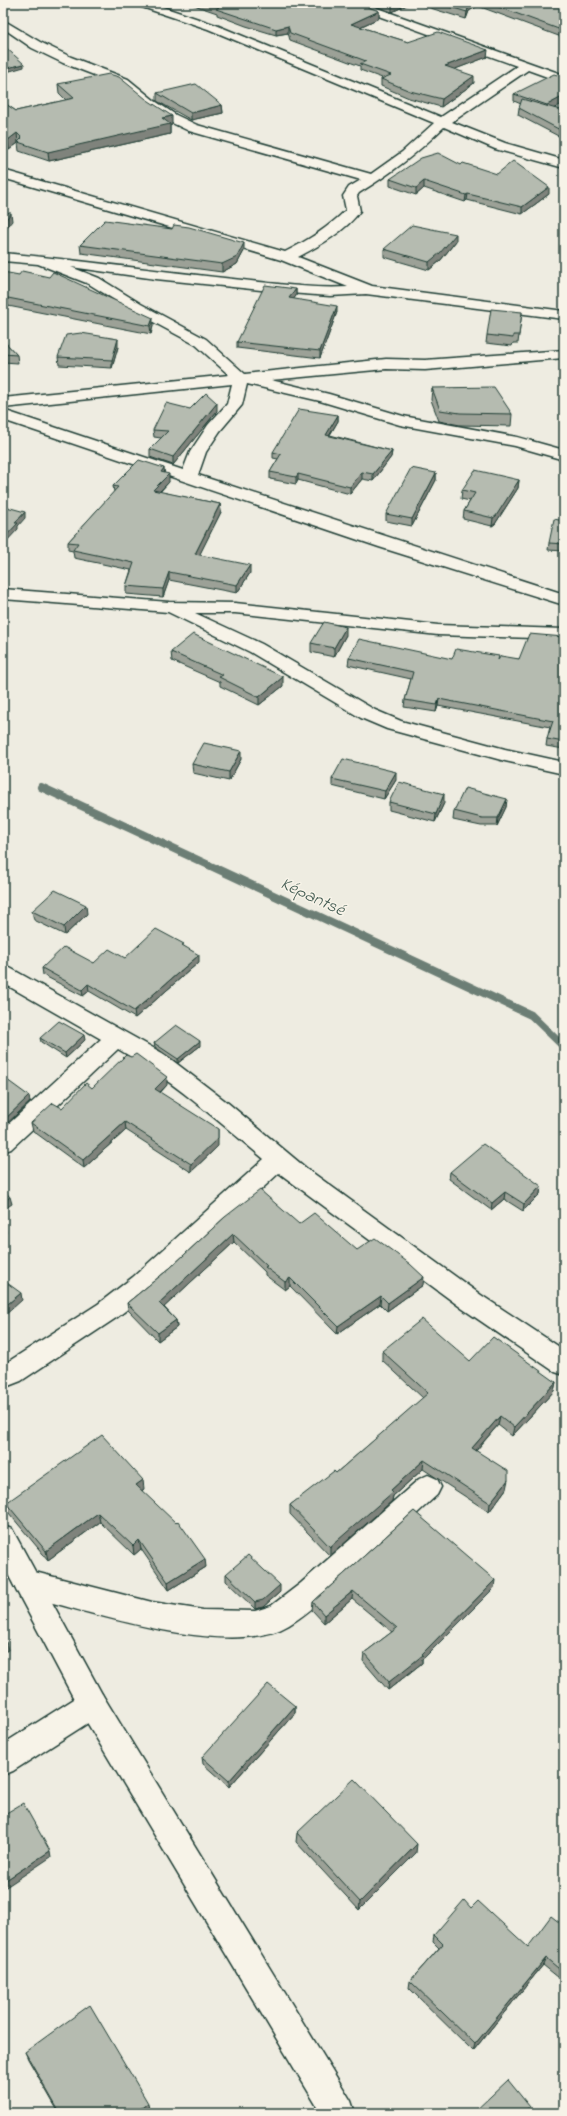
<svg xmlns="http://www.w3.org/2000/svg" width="567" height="2116" font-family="'Indie Flower',sans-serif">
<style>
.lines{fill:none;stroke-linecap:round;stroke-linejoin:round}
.stream{stroke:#6c7e74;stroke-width:8}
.street-casing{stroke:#1f3d34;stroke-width:3}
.secondary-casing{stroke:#1f3d34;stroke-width:3}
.street{fill:#f7f3e8;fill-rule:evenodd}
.secondary{fill:#f7f3e8;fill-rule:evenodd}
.wall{fill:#9ca197;stroke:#1f3d34}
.shaded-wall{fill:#7f837b;stroke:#1f3d34}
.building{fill:#b5bbb0;stroke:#1f3d34}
.labels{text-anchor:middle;stroke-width:3;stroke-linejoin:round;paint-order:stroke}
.water-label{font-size:18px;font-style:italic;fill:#3f584f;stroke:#f7f3e8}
</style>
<rect width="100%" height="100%" fill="#eeece1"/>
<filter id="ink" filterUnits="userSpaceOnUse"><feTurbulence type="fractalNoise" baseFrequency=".025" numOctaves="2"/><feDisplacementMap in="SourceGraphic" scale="8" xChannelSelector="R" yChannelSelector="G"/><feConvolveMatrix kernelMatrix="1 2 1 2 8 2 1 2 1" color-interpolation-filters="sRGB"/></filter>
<g filter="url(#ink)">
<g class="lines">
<path class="stream" d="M41,787L531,1015L564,1047"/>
<defs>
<path id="street" d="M134,3H151L216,25L441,117L517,66L348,5L346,3H363L564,75V83L528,70L452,122L505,143L564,160V168L495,149L444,127C415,155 393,172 359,193L357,196L360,211C346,231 319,246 298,257L372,286L564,311V319L366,294L330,296L289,293L156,279L71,267L99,278L141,304L206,339L245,374L386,359L425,360L564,350V358L425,370L386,369L271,380L329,394L403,416L517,437L564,450V460L515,446L400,425L320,401L247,384L242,405L220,431L206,452L198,475L564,594V605L379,547L3,420V410L183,470L190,452L208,425L227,404L232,384L3,408V398L229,375L196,345L131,310L89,284L38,264L3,261V253C80,260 156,271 233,279C271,283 310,289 348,287L281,260L3,178V170L285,252C307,241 328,228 346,210L343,196L349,187L361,180L189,131L168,121L147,107L120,85L63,63L32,48L3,28V20L40,42L71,57L128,79L155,101L176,115L197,125L371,174L402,152L434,123L208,29L136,5Z
M3,589L169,602L235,603L438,625L564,629V639L438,635L235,613H195L262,644L375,710L401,721L505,749L564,762V774L505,761L387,729L361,718L250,652L168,612L3,599Z
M3,965L10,968L164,1054L228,1103L306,1168L481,1295L564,1350V1375L555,1372L463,1309L279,1173L151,1291L116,1318L21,1381L3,1388V1365L98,1304L133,1277L264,1159C217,1120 171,1079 118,1049L11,1149L3,1152V1129L101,1039L3,983Z
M428,1475L437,1479L441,1487L437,1495C408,1522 379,1548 350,1575C331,1592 312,1611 289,1625C232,1660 90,1612 27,1596L17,1592L13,1583L17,1574L27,1570L152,1602L203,1610L255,1611L271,1606L301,1583L419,1479Z
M92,1690L102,1694L106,1704L102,1714L13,1771L3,1775V1744L82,1694Z"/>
<path id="secondary" d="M3,1526L12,1529L102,1694L351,2101L355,2113H321L82,1714L3,1565Z"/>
</defs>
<use href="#street" class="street-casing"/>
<use href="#secondary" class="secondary-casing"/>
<use href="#street" class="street"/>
<use href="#secondary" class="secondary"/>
</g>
<path class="wall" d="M188,3H357L379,11V18L360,27L408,42L487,57L455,69L474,83L441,107L409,98L381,86V79L382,78L360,70V66L290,40L288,33L276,35L246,26L217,15V13Z
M367,3H411L392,12Z
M414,3H564V38L478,6L469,11L466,19Z
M564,77V103L553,108L560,110L564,109V139L518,115L519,108L521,104L514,101V94Z
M58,84L172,125H170V134L49,161L19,151L18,143L9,150L3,147V102L16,111L66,100L59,93Z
M157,93L222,105L223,113L191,120L157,101Z
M564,143V154L560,152V146Z
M461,165L549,194L522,214L467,200L465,202L424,188L416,195L390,186V179Z
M456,241L440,261L429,270L384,257V249Z
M80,245L244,251L237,264L222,272L81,253Z
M3,272L153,326L151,334L3,305Z
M296,289V296L293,299L337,312L320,358L237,348V342Z
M522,312L518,343H513L512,346L486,343L487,335Z
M3,340L17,355L18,363L3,362Z
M118,347L112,368L59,365L58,357Z
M432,388L512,414L511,426L460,425L439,421L431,400Z
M190,409L217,411L173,465L150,457V449L161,438L154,437L153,430Z
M338,415V421L330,435L392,451L391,457L373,481L362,479L350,494L298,480L296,484L270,479V472L278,459L273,458V452Z
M164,473L169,482L160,492L220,504L221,512L199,555L250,573L237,593L169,580L163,597L126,594V586L131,570L74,558L73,551L68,550V542L114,492L113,486Z
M436,473V480L412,526L386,521V514Z
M519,480L518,488L495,524L492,526L463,519L464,511L470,501L461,499L462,490Z
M564,521V551L548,550L549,543Z
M346,635L334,657L311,652V643Z
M564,637V749L546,746L547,739L550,727L438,706L436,712L404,707L405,700L411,679L348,665L349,658L498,660L519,659Z
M171,652L283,686L259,705L220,686V682L172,661Z
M241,759L229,781L193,773L192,764Z
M332,779L396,780L384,799L332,786Z
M507,799L506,807L497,826H481L453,820L454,811Z
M389,802L444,803L435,822L389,810Z
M32,911L87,914L65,935L34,920Z
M184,946L199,962L135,1018L89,991L83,996L43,975L42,968L94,963L125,958Z
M40,1038L85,1040L66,1058L41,1042Z
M154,1043L200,1046L178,1063L155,1047Z
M167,1085L160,1093L218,1146L191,1172L126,1130L84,1168L33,1131L31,1123L62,1108L92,1088Z
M450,1172L541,1186L540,1194L523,1211L504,1199L491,1210L449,1179Z
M225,1217L299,1224L357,1250L423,1285L387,1311L380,1304L337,1334L290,1286L285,1290L265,1275V1272L234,1242L164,1307L176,1320L177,1327L158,1341L128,1310L127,1303L170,1268Z
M382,1351L470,1361L556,1382L554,1391L512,1436L498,1425L476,1451L506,1489L489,1512L423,1469L393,1496L392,1501L330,1556L290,1514V1505L336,1473L423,1398L382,1360Z
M144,1489L142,1491L206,1567L169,1590L141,1549L134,1555L100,1522L48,1560L8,1512L6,1503Z
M414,1511L494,1588L422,1660V1663L388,1690L363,1661L364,1653L392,1632L352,1599L324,1623L312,1610L313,1602Z
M226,1574L280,1592L263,1607L255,1609L226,1581Z
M295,1706V1713L229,1787L203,1764L202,1757Z
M297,1833L416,1853L359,1910L296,1842Z
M471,1908L528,1947L564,1926V1982L543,1965L473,2051L409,1988L410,1981L439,1948L433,1942L434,1935Z
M25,2052L149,2110L145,2113H59L28,2059Z"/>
<path class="shaded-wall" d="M396,3H411L392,12V5Z
M472,3H479L478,6L469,11L466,19L467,12L469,5Z
M379,11V18L351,31V24Z
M288,26V33L276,35V29Z
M488,50L487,57L445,73V66Z
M24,64V67L3,73V69Z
M474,76V83L441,107L442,99Z
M564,96V103L547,112V105Z
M222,105L223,113L191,120V113Z
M172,116V125H170V134L49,161L48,152L162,118Z
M17,133L18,143L9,150L8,140Z
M424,181V188L416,195V188Z
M549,187V194L522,214V207Z
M468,194L467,200L465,202L466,195Z
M11,213L12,221L3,232V223Z
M456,234V241L440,261L429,270V262Z
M244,243V251L237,264L222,272V264Z
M296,289V296L289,305V298Z
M337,306V312L320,358V351Z
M153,318V326L151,334L150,326Z
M118,339V347L112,368V360Z
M217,403V411L173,465V457Z
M338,415V421L326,441V435Z
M392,451L391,457L373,481V474Z
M164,468L165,476L161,472Z
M362,472V479L350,494V487Z
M436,473V480L412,526V519Z
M169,474V482L153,498V490Z
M298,474V480L296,484V477Z
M519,480L518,488L495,524L492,526L493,518Z
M220,504L221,512L196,562L195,554Z
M25,512V518L18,526V529L3,545V539L15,523Z
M250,565V573L237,593V585Z
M169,572V580L163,597V589Z
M346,627V635L334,657V648Z
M283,677V686L259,705V697Z
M439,699L438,706L436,712L437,705Z
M241,751V759L229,781V772Z
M396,772V780L384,799L385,791Z
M444,794V803L435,822L436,814Z
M507,799L506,807L497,826L498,818Z
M86,905L87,914L65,935L64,927Z
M199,955V962L135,1018L134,1011Z
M88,984L89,991L83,996L82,990Z
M84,1035L85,1040L66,1058L65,1053Z
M200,1041V1046L178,1063V1059Z
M167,1077V1085L155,1097V1089Z
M29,1096L30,1102L3,1127V1121Z
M125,1122L126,1130L84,1168L83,1160Z
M218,1129V1146L191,1172V1164Z
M541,1186L540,1194L523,1211L524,1204Z
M505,1192L504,1199L491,1210L492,1203Z
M10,1197L12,1204L3,1210V1202Z
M5,1226L6,1233L3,1235V1227Z
M233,1234L234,1242L160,1311L159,1303Z
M3,1274H4L5,1281L3,1283Z
M424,1277L423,1285L387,1311L388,1303Z
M290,1278V1286L285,1290V1282Z
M21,1293L22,1300L3,1317V1308Z
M381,1296L380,1304L337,1334L338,1326Z
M176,1320L177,1327L158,1341V1333Z
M556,1382L554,1391L512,1436L514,1427Z
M500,1416L498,1425L470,1457L472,1448Z
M424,1460L423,1469L393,1496L392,1501L330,1556V1547L391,1490Z
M143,1480L144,1489L137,1494L136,1485Z
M508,1480L506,1489L489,1512L490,1503Z
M98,1513L100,1522L48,1560L46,1551Z
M139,1540L141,1549L134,1555L133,1546Z
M205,1559L206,1567L169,1590L168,1582Z
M495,1580L494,1588L422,1660V1663L388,1690L389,1682L422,1654Z
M280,1585V1592L263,1607L255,1609V1602Z
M353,1591L352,1599L324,1623V1615Z
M6,1642L8,1650L3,1653V1644Z
M295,1706V1713L229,1787V1781Z
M417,1844L416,1853L359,1910L360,1902Z
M50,1851L51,1857L3,1889V1882Z
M546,1958L543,1965L473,2051L475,2044Z
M148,2103L149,2110L145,2113H135Z
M530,2107L528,2112L527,2113H524Z"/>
<path class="building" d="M207,3H357L379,11L351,24L408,42L438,32L488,50L445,66L474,76L442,99L410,91L381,79L391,75L360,64L366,61L290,33L288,26L276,29L216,9L219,7Z
M387,3H396L392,5Z
M437,3H472L469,5L467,12Z
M488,3H564V31Z
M3,45L24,64L3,69Z
M109,74L119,77L146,99L172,116L162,118L170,124L48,152L18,142L22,138L17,133L8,140L3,138V102L16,111L74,98L58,84Z
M554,74L564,77V96L547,105L514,94Z
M196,84L222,105L191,113L157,93Z
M522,99L560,110L564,109V132L519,108Z
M564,143V147L560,146Z
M438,153L461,165L463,163L497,174L513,161L549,187L522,207L468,194L466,195L424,181L416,188L390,179L421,158Z
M3,212L11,213L3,223Z
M105,220L172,229L174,225L189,227L244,243L237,257L222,264L80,245Z
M412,225L456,234L440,253L429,262L384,249Z
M22,271L49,277L53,272L153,318L150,326L3,297V272L19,275Z
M265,285L296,289L289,298L337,306L320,351L237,342Z
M491,309L522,312L519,335H513V338L487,335Z
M81,333L118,339L112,360L58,357L66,335Z
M3,340L17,355L3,354Z
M494,387L512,414L460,413L440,410L432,388Z
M206,393L217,403L173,457L150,449L168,431L153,430L166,403L190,409Z
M299,409L338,415L326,435L392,451L373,474L362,472L350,487L298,474L296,477L270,472L281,454L273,452Z
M139,460L164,468L161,472L169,474L153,490L220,504L195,554L250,565L237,585L169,572L163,589L126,586L134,563L73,550L78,543L68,542L118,487L113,486Z
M411,468L436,473L412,519L386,514Z
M475,470L519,480L496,516L493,518L464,511L475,493L462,490Z
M3,506L25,512L15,523H18L3,539Z
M554,519L564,521V544L549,543Z
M324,622L346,627L334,648L311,643Z
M193,634L283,677L259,697L219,677L223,675L171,652Z
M529,634L564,637V742L547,739L553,721L439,699L437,705L405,700L413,672L349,658L359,639L452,659L456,649L499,656L498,660L501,656L519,659Z
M204,743L241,751L229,772L192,764Z
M343,759L396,772L385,791L332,779Z
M399,782L444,794L436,814L389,802Z
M465,788L507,799L498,818H482L454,811Z
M55,890L86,905L64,927L32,911Z
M156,929L184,944L182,945L199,955L134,1011L88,984L82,990L42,968L64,947L94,963L109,949L125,958Z
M59,1021L84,1035L65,1053L40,1038Z
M176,1025L200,1041L178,1059L154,1043Z
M136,1054L167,1077L155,1089L218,1129V1138L191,1164L125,1122L83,1160L31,1123L53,1103L62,1108L86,1083L92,1088L126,1055L131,1057Z
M3,1077L29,1096L3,1121Z
M483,1144L541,1186L524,1204L505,1192L492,1203L450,1172Z
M3,1189L10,1197L3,1202Z
M260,1190L299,1224L314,1213L357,1250L375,1238L410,1264L424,1277L388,1303L381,1296L338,1326L290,1278L285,1282L265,1267L267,1266L233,1234L159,1303L176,1320L158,1333L127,1303L170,1268L225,1217Z
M3,1280L21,1293L3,1308Z
M422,1319L470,1361L493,1337L556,1382L514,1427L500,1416L472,1448L508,1471V1480L490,1503L424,1460L391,1490L393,1492L330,1547L290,1505L334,1471L336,1473L428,1393L382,1351Z
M102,1435L143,1480L136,1485L176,1523L178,1521L205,1559L168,1582L139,1540L133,1546L98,1513L46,1551L6,1503Z
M414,1511L495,1580L422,1654L423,1655L389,1682L364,1653L397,1628L353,1591L324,1615L313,1602Z
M248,1555L280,1585L263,1600L255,1602L226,1574Z
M3,1637L6,1642L3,1644Z
M268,1684L295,1706L229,1781L202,1757Z
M354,1779L417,1844L360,1902L297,1833Z
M23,1803L50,1851L3,1882V1815Z
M464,1900L471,1908L478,1901L528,1947L551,1916L564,1926V1973L546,1958L475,2044L410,1981L443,1944L434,1935Z
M90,2005L148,2103L135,2113H60L25,2052Z
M508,2080L530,2107L524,2113H473Z"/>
</g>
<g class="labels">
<g class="water-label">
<text transform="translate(313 896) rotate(25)" y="6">Képantsé</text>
</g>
</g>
<rect width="567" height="2116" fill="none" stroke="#f7f3e8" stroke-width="16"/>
<rect x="8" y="8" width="551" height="2100" fill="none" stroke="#1f3d34" stroke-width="1.5" filter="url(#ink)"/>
</svg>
